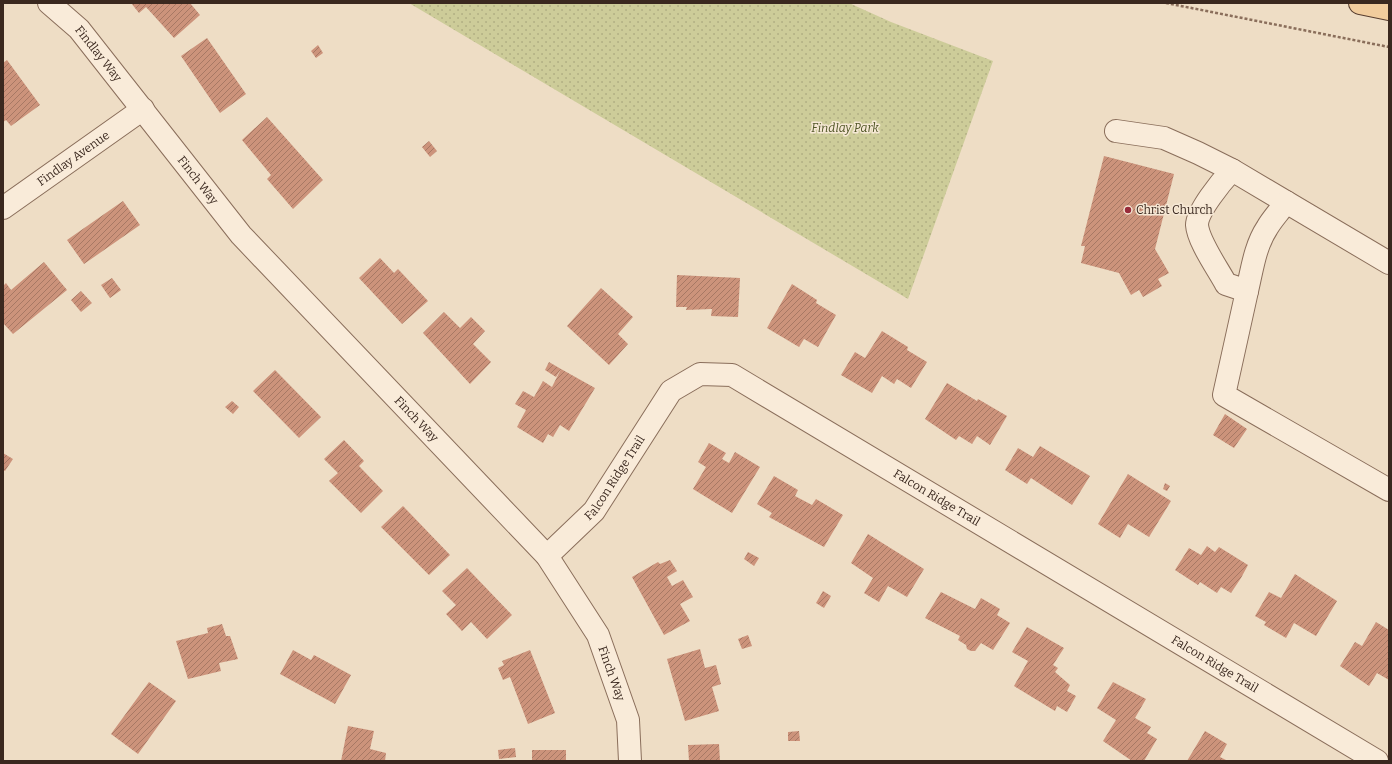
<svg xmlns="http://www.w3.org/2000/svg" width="1392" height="764" font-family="Bitter,serif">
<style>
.park{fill:url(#park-dots)}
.building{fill:url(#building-hatch)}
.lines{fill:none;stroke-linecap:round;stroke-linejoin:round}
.minor-casing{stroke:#8a6e5b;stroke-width:24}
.major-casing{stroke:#573d2f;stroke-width:24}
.path{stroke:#8a6e5b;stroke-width:2.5;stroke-dasharray:3 2;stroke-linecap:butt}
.minor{stroke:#f9ebd9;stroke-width:22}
.major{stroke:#f1cc9d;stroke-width:22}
.poi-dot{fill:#992b3a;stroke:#f6e8d5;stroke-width:1.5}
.labels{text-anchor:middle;stroke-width:3;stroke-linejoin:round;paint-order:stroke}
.street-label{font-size:12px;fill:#3a281f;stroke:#f6e8d5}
.park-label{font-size:12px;font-style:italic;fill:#505626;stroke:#f6e8d5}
.poi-label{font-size:12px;fill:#3a281f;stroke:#f6e8d5;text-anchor:start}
</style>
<defs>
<pattern id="park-dots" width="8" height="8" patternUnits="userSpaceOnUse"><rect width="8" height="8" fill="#cdcc99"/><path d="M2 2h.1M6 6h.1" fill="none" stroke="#b1af83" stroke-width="1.8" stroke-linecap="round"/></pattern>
<pattern id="building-hatch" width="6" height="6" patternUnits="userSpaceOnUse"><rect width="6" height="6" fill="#cc937b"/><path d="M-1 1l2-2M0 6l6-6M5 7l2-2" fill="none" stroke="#a77864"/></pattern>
</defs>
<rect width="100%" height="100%" fill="#eeddc5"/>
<path class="park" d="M409,3H849L891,22L993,61L908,299Z"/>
<path class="building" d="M131,3H190L200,15L174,38L146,7L139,13Z
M207,38L246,94L220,113L181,56Z
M318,45L323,53L316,58L311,51Z
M7,60L40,105L11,126L6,120L3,122V63Z
M267,117L323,180L293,209L267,179L271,175L242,140Z
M429,141L437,151L430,157L422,147Z
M1104,156L1174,174L1155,249L1169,273L1158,279L1162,286L1143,297L1139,290L1131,295L1119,273L1081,263L1085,246H1081Z
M123,201L140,225L84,264L67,240Z
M380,258L394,273L398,269L428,301L402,324L359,278Z
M44,262L67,290L13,334L3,323V286L6,283L11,290Z
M677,275L740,278L738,317L711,316L712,309L686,310L687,307H676Z
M112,278L121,290L110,298L101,285Z
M792,284L817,300L816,303L836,315L818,347L804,339L799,347L767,328Z
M601,288L633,317L618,334L628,344L609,365L567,326Z
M81,291L92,303L81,312L71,300Z
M444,312L460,328L471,317L485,331L473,344L491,362L470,384L423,333Z
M882,331L908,347L907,350L927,362L911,388L897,379L894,384L882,376L872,393L841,375L855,352L865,358Z
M549,362L561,369L556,377L545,370Z
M561,369L595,388L569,431L560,425L553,437L548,434L543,443L517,427L526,410L515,404L523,391L534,397L543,381L552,387Z
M275,370L321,417L299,438L253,391Z
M947,383L977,401L978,399L1007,416L990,445L977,436L972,444L959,436L956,440L925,419Z
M232,401L239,407L233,414L225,407Z
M1225,414L1247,429L1234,448L1213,435Z
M344,440L364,461L359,466L383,491L361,513L329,481L338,473L324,459Z
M709,443L726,453L722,459L729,463L735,452L760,467L732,513L693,489L706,467L698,462Z
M1040,446L1090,476L1072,505L1031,478L1027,484L1005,470L1018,448L1033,457Z
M3,453L13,459L5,471L3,470Z
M1128,474L1171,501L1149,537L1128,524L1120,538L1098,524Z
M774,476L798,490L795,496L812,505L816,499L843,515L824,547L769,517L772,513L757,504Z
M1165,483L1170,486L1167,491L1163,489Z
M403,506L450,555L429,575L381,527Z
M868,534L924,569L907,597L888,586L879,602L864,593L873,578L851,563Z
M1207,546L1215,552L1219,547L1248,565L1241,578L1231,593L1221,587L1217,593L1200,582L1198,585L1175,570L1189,548L1201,555Z
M748,552L759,558L754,566L744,559Z
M670,560L677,571L667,577L672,586L683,580L693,597L680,604L690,621L664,635L632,577L658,562L660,564Z
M467,568L512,615L487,639L471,622L462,631L446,614L456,605L442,591Z
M1295,574L1337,601L1316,636L1294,623L1286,638L1264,625L1266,622L1255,616L1269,592L1281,598Z
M823,591L831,596L824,608L816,603Z
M941,592L975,609L981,598L1000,609L997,615L1010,623L993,650L981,643L975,651H971L967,649L966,645L958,640L960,636L925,618Z
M1376,622L1389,630V680L1377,673L1369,686L1340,666L1355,642L1362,646Z
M222,624L226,636H230L238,659L219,663L221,671L188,679L176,641L208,633L207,628Z
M1027,627L1064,648L1053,665L1058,668L1055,672L1070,685L1067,691L1076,696L1067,712L1057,706L1055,711L1014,686L1028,661L1012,652Z
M748,635L752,646L742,649L738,639Z
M700,649L705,668L716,665L721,684L712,687L719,711L685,721L667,659Z
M293,650L311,660L314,655L351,675L335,704L280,674Z
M530,650L555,713L528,724L510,677L503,680L498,668L504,665L502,661Z
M149,682L176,701L138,754L111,734Z
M1113,682L1146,699L1135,718L1151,727L1147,733L1157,739L1144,761H1132L1103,741L1116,720L1097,708Z
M348,726L374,731L370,749L386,753L385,761H341Z
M799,731L800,741H788V732Z
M1205,731L1227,744L1220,757L1228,761H1187Z
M719,744L720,761H689L688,745Z
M515,748L516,757L499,759L498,750Z
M532,750H566V761H532Z"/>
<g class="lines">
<defs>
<g id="minor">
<path id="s1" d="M49,3L79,29L241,235L547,556L598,635L628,720L630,761"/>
<path d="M1116,131L1164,138L1198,153L1232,170"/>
<path id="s2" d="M3,208L143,109"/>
<path d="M1389,263L1232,170C1222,181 1197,211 1197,225C1198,241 1218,269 1226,284L1247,291L1224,395L1389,490"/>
<path d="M1247,291C1252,270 1255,246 1267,228C1272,219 1280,211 1286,202"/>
<path id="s3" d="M547,556L594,511L671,391L700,374L732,375L1377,761"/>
</g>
<path id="major" d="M1360,3L1389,9"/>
</defs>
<use href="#minor" class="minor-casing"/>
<use href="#major" class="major-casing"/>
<path class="path" d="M1166,3L1389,47"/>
<use href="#minor" class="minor"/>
<use href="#major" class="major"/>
</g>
<circle class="poi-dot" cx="1128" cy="210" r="4"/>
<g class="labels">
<g class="street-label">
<text dy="4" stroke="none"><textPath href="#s1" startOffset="71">Findlay Way</textPath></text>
<text dy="4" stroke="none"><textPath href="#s2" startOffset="86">Findlay Avenue</textPath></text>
<text dy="4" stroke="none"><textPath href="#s1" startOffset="232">Finch Way</textPath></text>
<text dy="4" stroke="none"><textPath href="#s1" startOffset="556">Finch Way</textPath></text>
<text dy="4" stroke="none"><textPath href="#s3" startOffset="104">Falcon Ridge Trail</textPath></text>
<text dy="4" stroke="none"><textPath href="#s3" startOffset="512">Falcon Ridge Trail</textPath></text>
<text dy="4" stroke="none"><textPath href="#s3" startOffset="836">Falcon Ridge Trail</textPath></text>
<text dy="4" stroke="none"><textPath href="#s1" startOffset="880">Finch Way</textPath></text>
</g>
<g class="park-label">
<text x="845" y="132">Findlay Park</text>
</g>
<g class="poi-label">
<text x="1136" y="214">Christ Church</text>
</g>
</g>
<rect width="1392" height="764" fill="none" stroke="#3a281f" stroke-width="8"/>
</svg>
